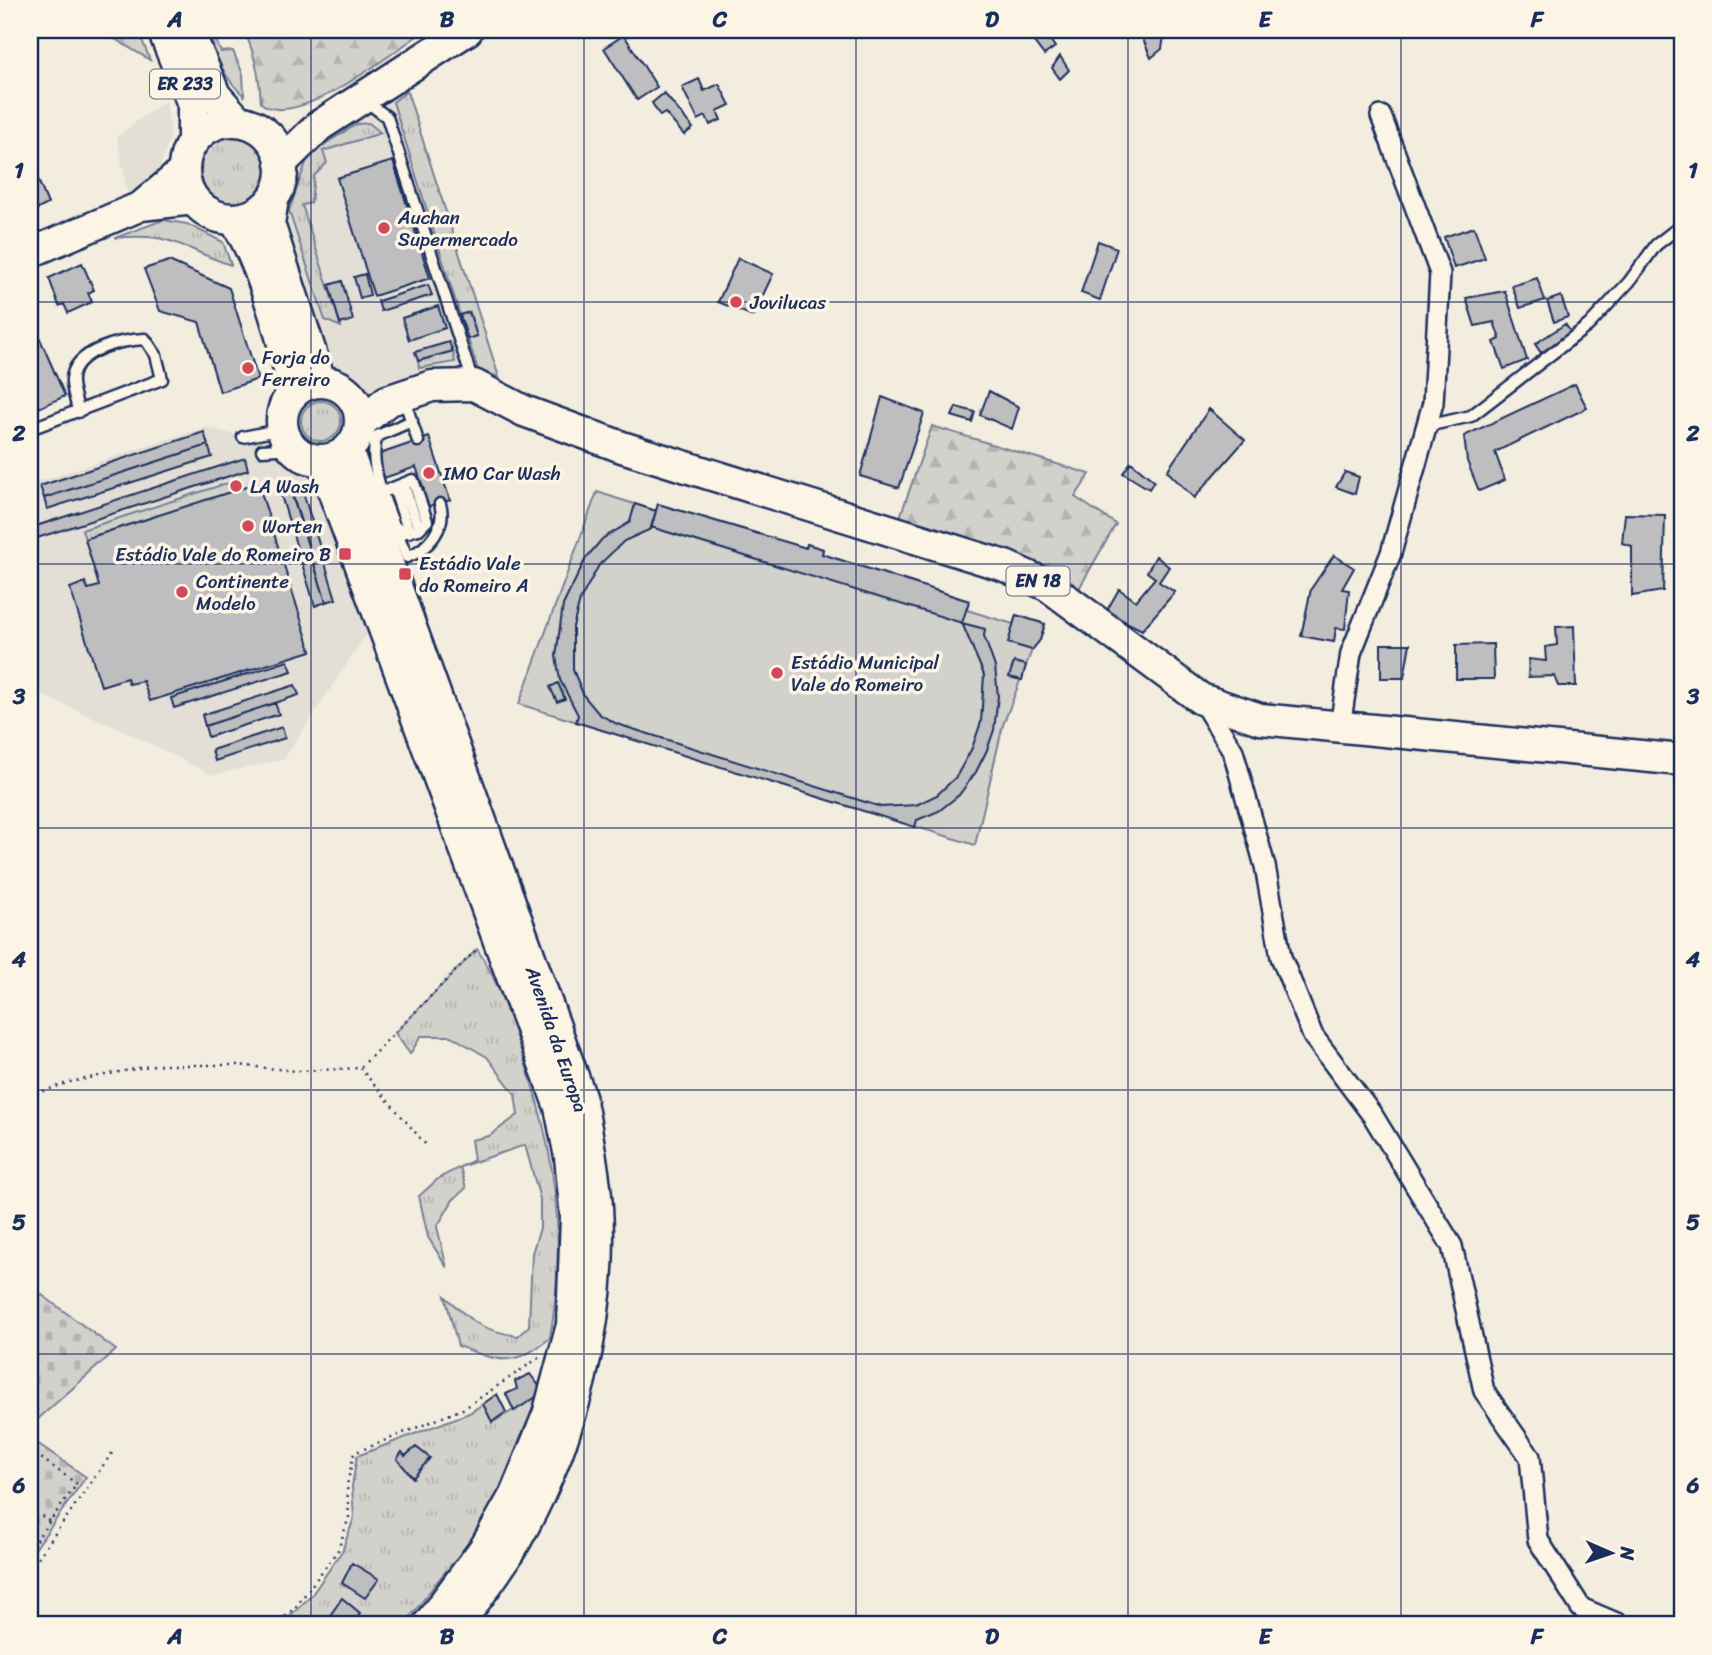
<svg xmlns="http://www.w3.org/2000/svg" width="1712" height="1655" font-family="Sriracha,sans-serif">
<style>
.built{fill:#e3dfd6}
.grass{fill:url(#grass-tufts);stroke:#778095;stroke-width:2}
.forest{fill:url(#forest-firs);stroke:#778095;stroke-width:2}
.cemetery{fill:url(#cemetery-stones);stroke:#778095;stroke-width:2}
.park{fill:#d3d1cc;stroke:#778095;stroke-width:2}
.building{fill:#bebec0;stroke:#1b2f5e;stroke-width:2}
.lines{fill:none;stroke-linecap:round;stroke-linejoin:round}
.lane-casing{stroke:#1b2f5e;stroke-width:15}
.street-casing{stroke:#1b2f5e;stroke-width:24}
.secondary-casing{stroke:#1b2f5e;stroke-width:33}
.primary-casing{stroke:#1b2f5e;stroke-width:35}
.path{stroke:#1b2f5e;stroke-width:2.5;stroke-dasharray:2 5;stroke-linecap:butt}
.lane{stroke:#fcf5e5;stroke-width:10}
.street{stroke:#fcf5e5;stroke-width:19}
.secondary{stroke:#fcf5e5;stroke-width:28}
.primary{stroke:#fcf5e5;stroke-width:30}
.grid{fill:none;stroke:#1b2f5e;stroke-width:2;stroke-opacity:0.55}
.poi-dot{fill:#d1495b;stroke:#fcf5e5;stroke-width:2.5}
.labels{text-anchor:middle;stroke-width:7;stroke-linejoin:round;paint-order:stroke}
.shield{fill:#fcf5e5;stroke:#5e6a86;stroke-width:2}
.shield-label{font-size:18px;font-weight:bold;fill:#1b2f5e}
.poi-label{font-size:19px;fill:#1b2f5e;stroke:#fcf5e5;text-anchor:start}
.street-label{font-size:19px;fill:#1b2f5e;stroke:#fcf5e5}
.neatline{fill:none;stroke:#1b2f5e;stroke-width:2.5}
.grid-label{font-size:23px;text-anchor:middle;font-weight:bold;fill:#1b2f5e}
</style>
<defs>
<pattern id="grass-tufts" width="24" height="20" patternUnits="userSpaceOnUse" patternTransform="scale(1.75)"><rect width="24" height="20" fill="#d3d1cc"/><path d="M3 7l-1-3M5 7V3M7 7l1-3M15 17l-1-3M17 17v-4M19 17l1-3" fill="none" stroke="#b5b4b2"/></pattern>
<pattern id="forest-firs" width="22" height="20" patternUnits="userSpaceOnUse" patternTransform="scale(1.75)"><rect width="22" height="20" fill="#d3d1cc"/><path d="M5 1l3.5 6h-7zM16 11l3.5 6h-7z" fill="#b5b4b2"/></pattern>
<pattern id="cemetery-stones" width="16" height="16" patternUnits="userSpaceOnUse" patternTransform="scale(1.75)"><rect width="16" height="16" fill="#d3d1cc"/><path d="M2 7V4a2 2 0 0 1 4 0v3zM10 15v-3a2 2 0 0 1 4 0v3z" fill="#b5b4b2"/></pattern>
</defs>
<rect width="100%" height="100%" fill="#f3ede0"/>
<filter id="ink" filterUnits="userSpaceOnUse"><feTurbulence type="fractalNoise" baseFrequency=".0143" numOctaves="2"/><feDisplacementMap in="SourceGraphic" scale="14" xChannelSelector="R" yChannelSelector="G"/><feConvolveMatrix kernelMatrix="1 2 1 2 8 2 1 2 1" color-interpolation-filters="sRGB"/></filter>
<g filter="url(#ink)">
<path class="built" d="M401,72L507,402L474,385L387,401L352,396L328,382L273,199L280,187L282,170Z
M166,100L171,134L161,165L148,182L127,193L117,136Z
M282,418L290,444L300,453L314,459L388,635H366L284,759L212,775L125,731L30,690V484L206,427L243,437L268,432Z"/>
<path class="grass" d="M206,30H211L221,52L233,51L243,74L244,96C223,77 216,56 206,30Z
M407,91L499,377L478,370L468,339L477,336L470,312L460,315L393,102Z
M369,123L381,133L323,151L327,163L314,176L311,203L302,205L341,327L325,320L289,211L309,154L357,124Z
M194 168a37 37 0 1 1 74 0a37 37 0 1 1-74 0Z
M163,220L187,224L223,242L231,265C180,248 175,232 115,238Z
M453,351L455,362L419,368L418,361Z
M301 421a20 20 0 1 1 40 0a20 20 0 1 1-40 0Z
M228,483L231,492L85,539L82,530Z
M477,949C497,978 506,1009 518,1042C554,1141 568,1232 550,1338C513,1368 500,1362 458,1346L445,1296C471,1322 481,1330 518,1336L529,1326L532,1253L540,1228V1199L525,1145L460,1167L466,1188L453,1200L437,1227L447,1268L428,1237L419,1196L439,1178L474,1160L471,1140L489,1136L518,1115L515,1094L487,1057L451,1036H421L410,1054L395,1033Z
M544,1392L494,1503L466,1554L444,1573L404,1625H280L311,1596L342,1551L354,1518L352,1486L357,1456L469,1413L483,1404L493,1422Z"/>
<path class="forest" d="M100,30H138L150,60Z
M244,30H426C393,51 297,132 261,103C260,77 255,54 244,30Z
M932,426L1090,474L1075,497L1116,524L1077,592L899,520Z"/>
<path class="cemetery" d="M30,1286L116,1350L30,1426Z
M30,1438L86,1477L30,1556Z"/>
<path class="park" d="M597,492L656,511L658,504L806,548L807,544L823,549L822,554L969,601L967,610L1013,624L1016,615L1045,624L1040,640L1032,650L1003,725L975,845L519,704Z"/>
<path class="building" d="M1025,30H1043L1055,47L1044,55Z
M1139,30H1165L1162,49L1151,58Z
M624,35L657,87L637,100L604,48Z
M1060,56L1069,70L1060,79L1052,68Z
M699,79L704,91L719,84L730,105L717,111L721,120L710,125L706,116L698,120L682,87Z
M664,93L693,128L684,135L665,113L660,116L652,103Z
M30,112L36,114L33,134H30Z
M393,161L430,278L374,296L337,178Z
M34,170L48,204L30,213V172Z
M1474,227L1485,258L1454,268L1444,237Z
M1098,241L1117,248L1100,300L1081,293Z
M738,258L773,274L753,316L718,302Z
M169,261L229,288L258,379L220,392L199,322L160,311L144,269Z
M82,263L94,290L88,293L92,302L68,313L64,304L59,306L49,278Z
M365,274L370,295L360,298L354,277Z
M1537,278L1545,300L1520,308L1512,286Z
M342,281L353,320L340,324L329,285Z
M428,285L432,295L381,311L378,301Z
M1505,291L1527,360L1504,369L1494,342L1500,339L1494,322L1475,326L1466,298Z
M1561,296L1568,317L1554,322L1547,301Z
M438,306L445,328L409,340L402,318Z
M469,312L477,336L468,339L460,315Z
M30,316L65,396L30,412Z
M1565,324L1571,332L1541,353L1535,344Z
M449,342L453,351L418,361L415,352Z
M1575,384L1587,408L1495,452L1505,480L1479,491L1467,461L1464,436Z
M989,391L1019,407L1012,429L980,415Z
M882,397L924,413L899,488L860,476Z
M956,407L975,412L972,422L952,416Z
M1209,409L1245,440L1194,498L1167,471Z
M204,432L208,445L44,498L40,486Z
M429,437L450,500L398,515L393,502L424,490L416,467L384,478L377,455Z
M208,445L212,457L47,509L44,498Z
M245,458L248,470L34,539L30,528Z
M1131,462L1154,481L1149,489L1123,473Z
M1345,472L1359,477L1355,494L1336,487Z
M258,483L311,651L150,701L143,681L129,684L127,678L101,686L70,588L85,582L88,589L99,586L85,539Z
M289,486L326,602L315,606L279,489Z
M301,486L336,599L326,602L291,490Z
M635,504L656,511L651,529L624,541L599,565L580,600L573,627V670L584,696L599,714L617,724L881,807L916,805L937,795L956,777L972,748L981,722L984,675L962,623L985,629L984,636L995,667L998,696L994,730L987,750L976,772L959,795L939,811L917,820L915,827L576,722L578,715L560,680L556,656L563,605L586,558L602,539L630,522Z
M658,504L806,548L807,544L823,549L822,554L969,601L962,623L651,527Z
M1625,514L1665,515L1663,591L1632,596V546L1622,543Z
M1334,555L1354,568L1342,589L1349,590L1345,629L1336,628L1334,642L1301,636L1311,589Z
M1156,556L1169,567L1159,582L1175,592L1142,630L1106,612L1119,589L1136,601L1155,578L1147,572Z
M1016,615L1045,624L1040,640L1032,650L1008,643Z
M1574,626L1576,686H1558L1554,676L1528,677L1529,659L1546,661L1545,647L1557,645L1556,627Z
M1381,644H1410L1404,678H1381Z
M1493,644L1494,679H1456V645Z
M288,661L292,671L174,708L171,698Z
M1014,662L1026,665L1022,680L1009,677Z
M558,683L565,699L557,702L550,687Z
M295,685L299,695L205,726L202,715Z
M275,703L279,714L208,737L205,726Z
M282,727L285,738L215,761L212,750Z
M530,1374L544,1392L514,1411L506,1394L517,1389L515,1381Z
M497,1394L506,1412L492,1422L483,1404Z
M416,1447L430,1458L413,1478L397,1459L402,1452L405,1456Z
M352,1563L379,1579L365,1598L342,1583Z
M342,1598L360,1613L353,1625H341L329,1617Z"/>
<g class="lines">
<defs>
<path id="lane" d="M367,102L387,117L473,382
M404,399L418,441
M412,421L377,436C365,469 395,524 407,557C429,549 447,526 440,504
M1427,426L1471,416L1589,325L1629,282L1656,245L1682,225
M30,429L162,379L156,355L145,339C122,340 74,350 72,379C71,389 77,401 78,412
M243,437L268,432L282,418
M262,450L293,448
M403,484L419,529
M394,488L409,532
M383,492L413,480L427,521L419,529L403,533L397,528"/>
<path id="street" d="M1201,699L1233,751L1265,866L1281,957L1313,1036L1373,1116L1452,1246L1484,1391L1530,1457L1538,1540L1581,1608L1621,1625
M1340,727L1351,653L1391,553L1433,403L1440,273L1381,116"/>
<path id="secondary" d="M141,206L185,169
M30,253L141,206L194,200"/>
<path id="primary" d="M163,30L193,104V141
M188,30L215,95L238,121
M184 170a49 49 0 1 1 98 0a49 49 0 1 1-98 0Z
M281,163L319,126L467,30
M273,199L269,224L320,381
M234,220C258,252 290,354 292,394
M282 421a39 39 0 1 1 78 0a39 39 0 1 1-78 0Z
M360,423L387,401L432,386L474,385L524,411L622,447L1005,566L1047,585L1201,699L1260,719L1682,760
M347,450L580,1096C587,1132 594,1169 597,1206C604,1323 572,1441 515,1542C498,1571 477,1598 457,1625
M322,460L560,1107L570,1157L576,1217L572,1325L548,1415L515,1495L485,1548L428,1625"/>
</defs>
<use href="#lane" class="lane-casing"/>
<use href="#street" class="street-casing"/>
<use href="#secondary" class="secondary-casing"/>
<use href="#primary" class="primary-casing"/>
<path class="path" d="M360,1068L427,1146
M30,1096L70,1082L154,1065H238L296,1071L360,1068L476,950
M30,1450L77,1484L30,1548
M30,1508L49,1521
M30,1569L112,1453
M274,1625L295,1608L338,1550L349,1517L347,1485L354,1453L465,1408L540,1357"/>
<use href="#lane" class="lane"/>
<use href="#street" class="street"/>
<use href="#secondary" class="secondary"/>
<use href="#primary" class="primary"/>
</g>
</g>
<path class="grid" d="M311,30V1625M584,30V1625M856,30V1625M1128,30V1625M1401,30V1625M30,302H1682M30,564H1682M30,828H1682M30,1090H1682M30,1354H1682"/>
<g class="poi-dot">
<circle cx="384" cy="228" r="7"/>
<circle cx="736" cy="302" r="7"/>
<circle cx="248" cy="368" r="7"/>
<circle cx="429" cy="473" r="7"/>
<circle cx="236" cy="486" r="7"/>
<circle cx="248" cy="526" r="7"/>
<rect x="338" y="547" width="14" height="14" rx="3.5"/>
<rect x="398" y="567" width="14" height="14" rx="3.5"/>
<circle cx="182" cy="592" r="7"/>
<circle cx="777" cy="673" r="7"/>
</g>
<g class="labels">
<g class="shield">
<rect x="150" y="69.5" width="70" height="29" rx="5"/>
<rect x="1006.5" y="566.5" width="63" height="29" rx="5"/>
</g>
<g class="shield-label">
<text x="185" y="90">ER 233</text>
<text x="1038" y="587">EN 18</text>
</g>
<g class="poi-label">
<text x="398" y="224">Auchan<tspan x="398" dy="22">Supermercado</tspan></text>
<text x="750" y="309">Jovilucas</text>
<text x="262" y="364">Forja do<tspan x="262" dy="22">Ferreiro</tspan></text>
<text x="443" y="480">IMO Car Wash</text>
<text x="250" y="493">LA Wash</text>
<text x="262" y="533">Worten</text>
<text x="331" y="561" text-anchor="end">Estádio Vale do Romeiro B</text>
<text x="419" y="570">Estádio Vale<tspan x="419" dy="22">do Romeiro A</tspan></text>
<text x="196" y="588">Continente<tspan x="196" dy="22">Modelo</tspan></text>
<text x="791" y="669">Estádio Municipal<tspan x="791" dy="22">Vale do Romeiro</tspan></text>
</g>
<g class="street-label">
<text transform="translate(557 1039) rotate(71)" y="7">Avenida da Europa</text>
</g>
</g>
<rect width="1712" height="1655" fill="none" stroke="#fcf5e5" stroke-width="77"/>
<g transform="translate(1611 1553) rotate(92)" stroke="#fcf5e5" stroke-width="5" paint-order="stroke">
<path d="M0-5L12 26L0 18L-12 26Z" fill="#1b2f5e"/>
<text y="-10" font-size="19" font-weight="bold" text-anchor="middle" fill="#1b2f5e">N</text>
</g>
<rect x="38" y="38" width="1636" height="1578" class="neatline"/>
<g class="grid-label">
<text x="175" y="27">A</text>
<text x="447" y="27">B</text>
<text x="720" y="27">C</text>
<text x="992" y="27">D</text>
<text x="1265" y="27">E</text>
<text x="1537" y="27">F</text>
<text x="19" y="178">1</text>
<text x="1693" y="178">1</text>
<text x="19" y="441">2</text>
<text x="1693" y="441">2</text>
<text x="19" y="704">3</text>
<text x="1693" y="704">3</text>
<text x="19" y="967">4</text>
<text x="1693" y="967">4</text>
<text x="19" y="1230">5</text>
<text x="1693" y="1230">5</text>
<text x="19" y="1493">6</text>
<text x="1693" y="1493">6</text>
<text x="175" y="1644">A</text>
<text x="447" y="1644">B</text>
<text x="720" y="1644">C</text>
<text x="992" y="1644">D</text>
<text x="1265" y="1644">E</text>
<text x="1537" y="1644">F</text>
</g>
</svg>
